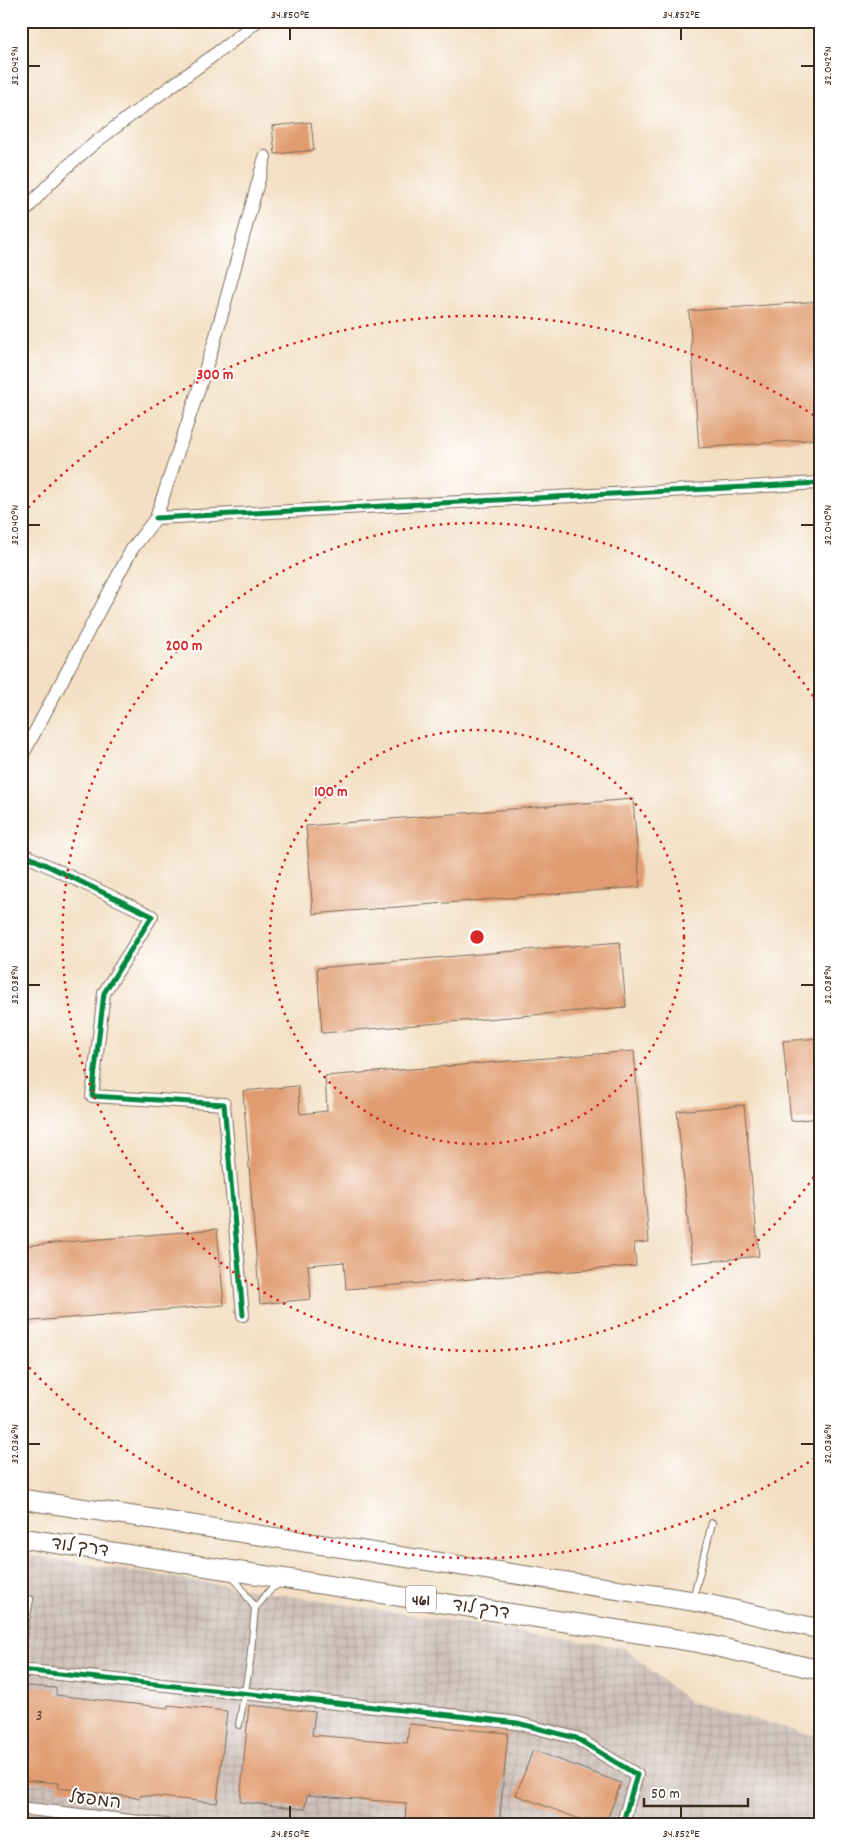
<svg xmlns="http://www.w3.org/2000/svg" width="841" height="1846" font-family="Dekko,'Playpen Sans Hebrew',sans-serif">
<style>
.industrial{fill:url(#industrial-grid)}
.building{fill:#e09c6f}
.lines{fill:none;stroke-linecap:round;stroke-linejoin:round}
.lane-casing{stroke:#7b6958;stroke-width:8}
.street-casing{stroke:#7b6958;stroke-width:14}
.primary-casing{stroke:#7b6958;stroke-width:21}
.lane{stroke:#fff;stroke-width:6}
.street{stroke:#fff;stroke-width:12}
.primary{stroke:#fff;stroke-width:19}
.cycleway-casing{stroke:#fff;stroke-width:8}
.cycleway{stroke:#00873e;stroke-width:5}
.ticks{fill:none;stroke:#3b2a1e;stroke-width:2}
.ring{fill:none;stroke:#d62828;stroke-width:2.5;stroke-dasharray:2.5 5}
.labels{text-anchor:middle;stroke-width:4;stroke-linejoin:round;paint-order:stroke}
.number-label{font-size:15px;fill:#644632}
.shield{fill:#fff;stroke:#766a62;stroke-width:1}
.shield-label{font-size:16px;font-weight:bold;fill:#3b2a1e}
.street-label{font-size:18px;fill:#3b2a1e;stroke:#fff}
.centre{fill:#d62828;stroke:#fff;stroke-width:2.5}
.ring-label{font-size:15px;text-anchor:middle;font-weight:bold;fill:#d62828;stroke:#fff;stroke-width:4;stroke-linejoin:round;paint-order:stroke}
.neatline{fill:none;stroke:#3b2a1e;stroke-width:2}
.ticks-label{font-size:12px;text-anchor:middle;fill:#3b2a1e}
</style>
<defs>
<pattern id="industrial-grid" width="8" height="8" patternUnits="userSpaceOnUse" patternTransform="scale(1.25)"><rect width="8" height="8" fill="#cfc1ba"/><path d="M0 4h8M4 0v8" fill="none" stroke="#b3a69f"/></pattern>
</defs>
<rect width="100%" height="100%" fill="#fff"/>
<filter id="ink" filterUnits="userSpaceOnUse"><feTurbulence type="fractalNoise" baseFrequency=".02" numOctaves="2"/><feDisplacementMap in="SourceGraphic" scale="10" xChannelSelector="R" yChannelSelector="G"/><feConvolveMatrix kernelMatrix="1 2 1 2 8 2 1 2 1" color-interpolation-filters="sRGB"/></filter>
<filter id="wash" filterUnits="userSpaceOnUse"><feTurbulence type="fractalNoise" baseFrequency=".0096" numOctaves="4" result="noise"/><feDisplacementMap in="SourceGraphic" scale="20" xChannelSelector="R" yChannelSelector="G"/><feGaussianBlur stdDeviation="1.12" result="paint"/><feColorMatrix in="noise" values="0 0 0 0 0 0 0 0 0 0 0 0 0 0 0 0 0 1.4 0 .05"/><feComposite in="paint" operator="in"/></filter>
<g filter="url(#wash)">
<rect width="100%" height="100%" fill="#f3dfc3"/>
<path class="industrial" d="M21,1554L624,1648L689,1702L820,1737V1825H21Z"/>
<g id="blocks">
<path class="building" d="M311,122L314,150L275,154L272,126Z
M820,301V439L699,448L689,311Z
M633,799L640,887L313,914L306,826Z
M620,942L626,1007L322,1033L317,968Z
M820,1038V1118L791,1121L783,1041Z
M634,1051L649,1242L634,1243L636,1266L346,1289L344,1262L308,1265L311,1299L260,1304L243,1091L298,1086L300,1114L327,1111L325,1076Z
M744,1105L759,1256L692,1263L677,1111Z
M217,1229L224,1305L21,1322V1246Z
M27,1686L56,1688V1695L168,1708V1705L227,1711L217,1803L141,1795L140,1798L58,1788L59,1783L21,1780V1741Z
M249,1705L315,1712L312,1735L407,1743L409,1724L508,1733L499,1825H405L406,1803L307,1795L305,1809L240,1802Z
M533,1750L621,1783L605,1825H595L516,1795Z"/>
</g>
</g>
<g filter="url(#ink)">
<use href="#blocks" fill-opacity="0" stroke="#7b6958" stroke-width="1"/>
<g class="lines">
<defs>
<path id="lane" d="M233,1576L255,1608
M693,1599L712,1523
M21,1648L30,1599
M239,1725L250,1662L255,1608L272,1588L280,1584"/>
<path id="street" d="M21,217C79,139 183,85 257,21
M156,518L820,483
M21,758L132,549L156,518L214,343L265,157
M21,853L152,916L104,993L92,1096L224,1104L243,1315
M21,1670L450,1715L517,1723L576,1738L637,1775L622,1825
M21,1808L165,1825"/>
<path id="primary" d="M21,1499L693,1601L820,1629
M21,1538L696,1642L820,1670"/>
</defs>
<use href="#lane" class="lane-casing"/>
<use href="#street" class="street-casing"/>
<use href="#primary" class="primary-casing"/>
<use href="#lane" class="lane"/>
<use href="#street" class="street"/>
<use href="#primary" class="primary"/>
<defs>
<path id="cycleway" d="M156,518L820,483
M21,853L152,916L104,993L92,1096L224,1104L243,1315
M21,1670L450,1715L517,1723L576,1738L637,1775L622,1825"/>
</defs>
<use href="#cycleway" class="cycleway-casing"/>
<use href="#cycleway" class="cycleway"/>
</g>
</g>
<path class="ticks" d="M290,28V40M681,28V40M28,66H40M801,66H814M28,525H40M801,525H814M28,985H40M801,985H814M28,1444H40M801,1444H814M290,1806V1818M681,1806V1818"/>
<g class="ring">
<circle cx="477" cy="937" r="207"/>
<path d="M818 1171A414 414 0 1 1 818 703"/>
<path d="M815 1458A621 621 0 0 1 23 1361M23 513A621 621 0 0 1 815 416"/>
</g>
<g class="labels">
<g class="number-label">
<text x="39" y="1720">3</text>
</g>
<rect class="shield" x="406" y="1585.5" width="30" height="27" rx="4"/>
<g class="shield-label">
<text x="421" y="1605">461</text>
</g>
<g class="street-label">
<text transform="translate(80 1546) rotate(8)" y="6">דרך לוד</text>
<text transform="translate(481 1608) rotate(9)" y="6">דרך לוד</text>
<text transform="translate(95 1799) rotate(7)" y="6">המפעל</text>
</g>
</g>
<circle cx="477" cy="937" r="8" class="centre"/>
<g class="ring-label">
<text x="215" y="379">300 m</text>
<text x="184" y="650">200 m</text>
<text x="331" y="796">100 m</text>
</g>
<rect width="841" height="1846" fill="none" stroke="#fff" stroke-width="55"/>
<path d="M644 1798v8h104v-8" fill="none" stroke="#3b2a1e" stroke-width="2.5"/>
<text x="651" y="1798" font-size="15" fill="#3b2a1e" stroke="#ffffff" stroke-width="4" paint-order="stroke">50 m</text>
<rect x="28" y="28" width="786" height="1790" class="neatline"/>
<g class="ticks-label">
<text x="290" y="18">34.850°E</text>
<text x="681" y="18">34.852°E</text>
<text transform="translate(14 66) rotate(-90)" y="4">32.042°N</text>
<text transform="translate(827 66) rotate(-90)" y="4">32.042°N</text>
<text transform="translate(14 525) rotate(-90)" y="4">32.040°N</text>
<text transform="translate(827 525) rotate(-90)" y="4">32.040°N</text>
<text transform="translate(14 985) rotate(-90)" y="4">32.038°N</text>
<text transform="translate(827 985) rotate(-90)" y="4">32.038°N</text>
<text transform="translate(14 1444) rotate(-90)" y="4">32.036°N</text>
<text transform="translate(827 1444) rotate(-90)" y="4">32.036°N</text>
<text x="290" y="1837">34.850°E</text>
<text x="681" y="1837">34.852°E</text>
</g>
</svg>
